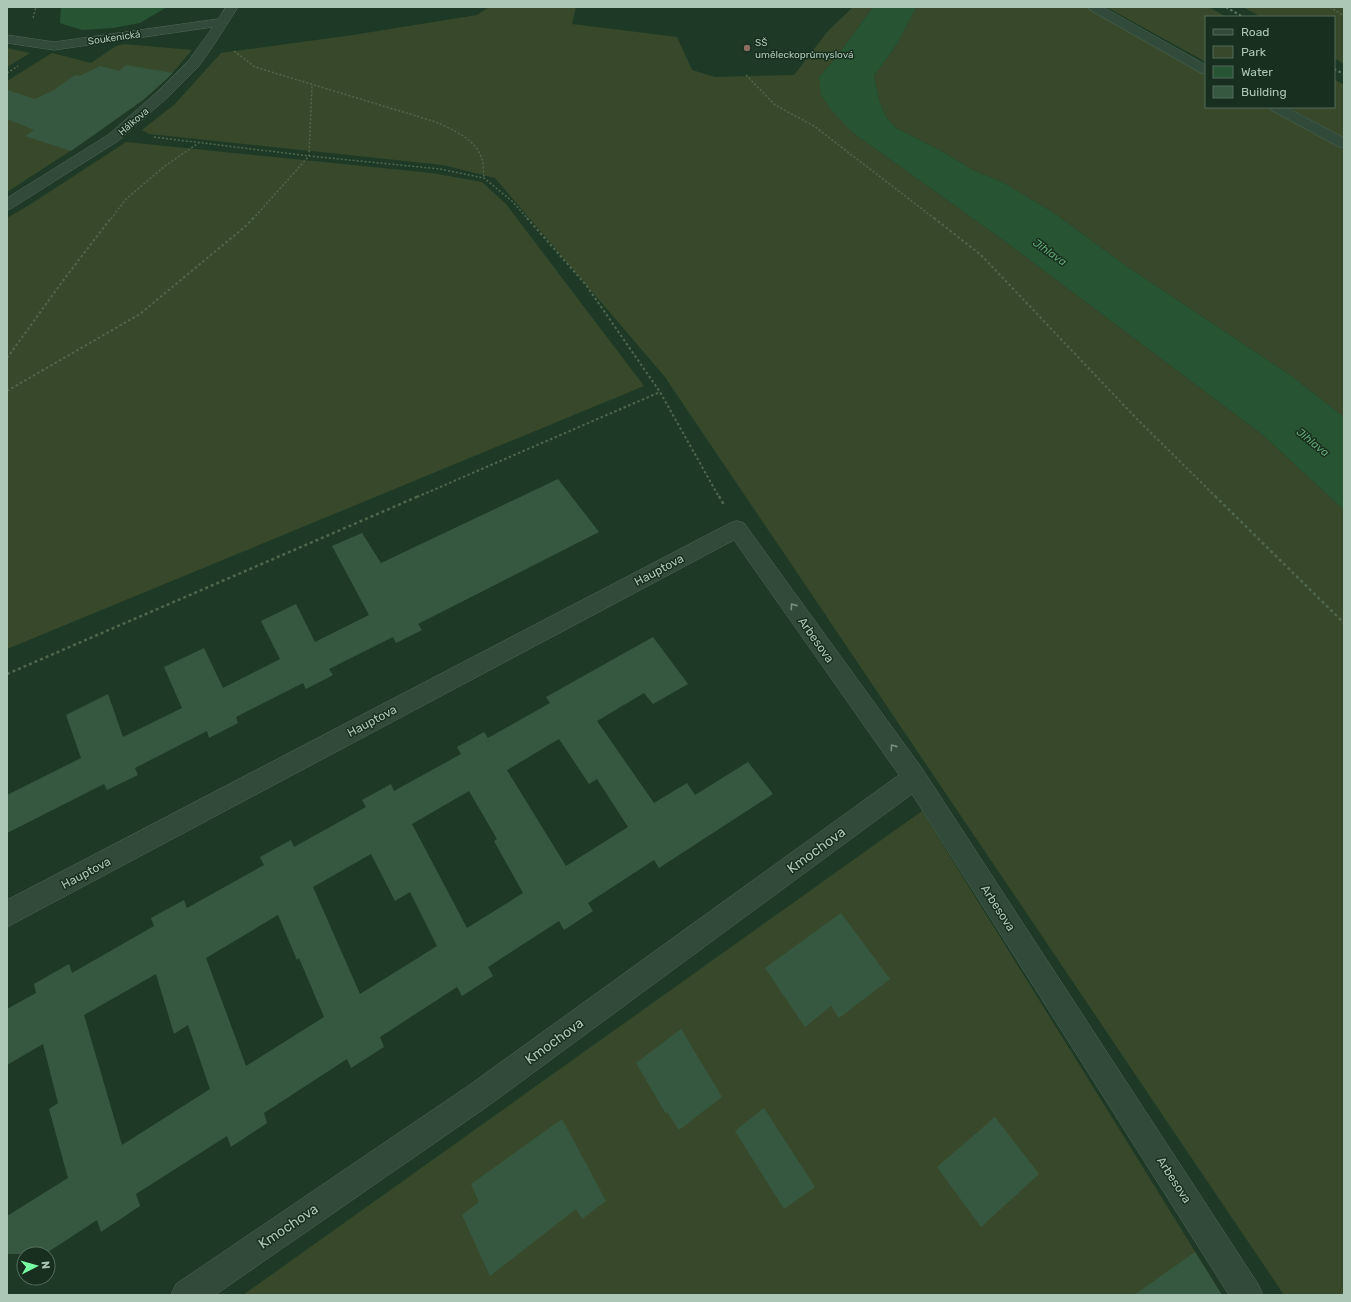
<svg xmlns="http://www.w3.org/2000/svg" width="1351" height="1302" font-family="Rubik,sans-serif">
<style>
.green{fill:#38492b}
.water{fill:#275534}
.building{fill:#375840;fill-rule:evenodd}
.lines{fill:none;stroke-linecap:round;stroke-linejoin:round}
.minor-casing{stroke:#506857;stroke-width:1}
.path-far2{stroke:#50664d;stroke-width:1.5;stroke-dasharray:2 2;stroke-linecap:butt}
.path-far1{stroke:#50664d;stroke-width:2;stroke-dasharray:2.5 2.5;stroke-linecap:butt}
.path{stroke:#50664d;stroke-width:2.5;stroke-dasharray:3 3;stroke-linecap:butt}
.minor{fill:#324a39;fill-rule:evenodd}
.rail{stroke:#5b7863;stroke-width:2;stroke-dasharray:2.5 2.5;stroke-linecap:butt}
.oneway{stroke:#758f7d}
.education-dot{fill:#8d6e63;stroke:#182e1e;stroke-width:1.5}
.labels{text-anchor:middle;stroke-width:3;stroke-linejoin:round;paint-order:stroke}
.far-street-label{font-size:10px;fill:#acc7b5;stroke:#182e1e}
.far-poi-label{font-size:10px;fill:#acc7b5;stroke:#182e1e;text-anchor:start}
.far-water-label{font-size:11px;font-style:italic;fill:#62a975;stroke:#182e1e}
.street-label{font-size:12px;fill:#acc7b5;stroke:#182e1e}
.near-street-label{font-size:14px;fill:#acc7b5;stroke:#182e1e}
</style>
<rect width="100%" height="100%" fill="#1e3a26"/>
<path class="green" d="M489,7H576L572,24L677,37L692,70L715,77L794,75L828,31L853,7H873L835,59L819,77L852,132L1006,242L1263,435L1344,510V1295H1284L665,377L495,178L443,165L149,134L142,130L175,104L221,53L353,35L477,15Z
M916,7H1085L1206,75V107H1266L1344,150V417L1290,375L1126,266L1054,213L1004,183L975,171L939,150L896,128L886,117L879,100L874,76L897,44Z
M1106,7H1209L1226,17H1206V62Z
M1243,7H1344V64L1334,58V17H1261Z
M124,44L192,50L167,79L143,100L81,144L7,192V81L52,53L91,63L116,46Z
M7,48L30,53L7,67Z
M1334,79L1344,85V138L1288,107H1334Z
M126,142L432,173L482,182L506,204L644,386L7,649V218L31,204Z
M922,811L1222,1295H243Z"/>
<path class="water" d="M61,7H167L140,23L113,28L82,30L60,23Z
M873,7H916L897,44L874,76L879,100L886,117L896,128L939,150L975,171L1004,183L1054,213L1126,266L1290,375L1344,417V510L1263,435L1006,242L852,132L833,112L821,95L819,77L835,59Z"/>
<path class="building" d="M126,65L173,73L143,100L71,151L25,136L34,130L7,119V90L35,99L54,90L75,75L80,76L100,66L119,71Z
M558,479L599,532L418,624L422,630L396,643L393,637L329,669L333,675L306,689L303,683L236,717L238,723L209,738L207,731L135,768L138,775L107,790L104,784L7,833V795L81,758L66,715L108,694L123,737L182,708L164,667L204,648L223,688L280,659L261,621L296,604L315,642L369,615L332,546L362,533L381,563Z
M653,637L688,684L653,704L644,693L597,721L654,803L687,783L695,795L748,762L773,794L659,868L654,860L588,903L593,911L564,930L559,921L488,967L493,976L462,996L457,987L380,1037L384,1047L351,1068L347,1059L264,1113L267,1123L231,1147L227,1136L136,1194L140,1206L101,1232L97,1220L45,1254H7V1216L68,1178L49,1109L58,1103L43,1044L7,1065V1009L36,993L34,984L69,964L72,973L154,926L151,918L184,900L187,908L264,865L260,857L291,840L294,847L366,807L362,800L391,784L394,791L461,754L457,747L484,732L488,738L550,703L546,697ZM559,739L589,784L597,779L628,827L566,866L507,770ZM469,791L497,839L494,841L523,893L467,928L412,824ZM371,854L395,901L410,892L437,946L360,994L313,887ZM278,915L297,960L299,958L324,1017L246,1066L206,958ZM156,974L174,1034L188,1025L210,1089L122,1145L84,1015Z
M841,913L890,979L839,1018L831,1006L805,1027L765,968Z
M681,1029L722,1097L679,1130L667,1112L666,1114L636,1063Z
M764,1108L815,1187L784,1209L735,1131Z
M995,1117L1039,1174L981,1227L937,1167Z
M562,1119L606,1201L582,1219L576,1209L490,1276L462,1215L479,1202L471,1184Z
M1195,1252L1222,1295H1134Z"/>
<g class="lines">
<defs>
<path id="minor" d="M226,7H238L215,43L199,66L167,98L118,141L12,208L7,210V198L108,135L157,92L189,60L213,27L54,50L7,43V35L54,42L218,19Z
M1088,7H1103L1206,65V74L1201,73L1090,10Z
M1269,107H1286L1344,138V148L1339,147L1271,110Z
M737,521L744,523L923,770L1258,1284L1263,1295H1229L912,794L488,1106L215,1295H171L176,1284L468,1086L899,775L734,540L7,927V900L730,523Z"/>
</defs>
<use href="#minor" class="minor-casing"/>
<path class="path-far2" d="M1330,7L1344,16
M33,18L36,7
M234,51L255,67L436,122C453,130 476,139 482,159C484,165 483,172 484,178
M7,73L18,66
M746,75L775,105L814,126L935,219
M154,137L309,156L440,169L484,178L513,202L528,219
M111,219L126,199L165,166L200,142
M253,219L309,156L312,85"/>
<path class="path-far1" d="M527,218L586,285L660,392L719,497
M934,218L981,255L1136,418L1216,497
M7,358L65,278L111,218
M7,391L140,314L247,225L253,218
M417,497L660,392"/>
<path class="path" d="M719,496L724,505
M1215,496L1344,623
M7,674L419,496"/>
<use href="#minor" class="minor"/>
<path class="rail" d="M1226,7L1243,17
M1334,69L1344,74"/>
</g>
<defs><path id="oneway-chevron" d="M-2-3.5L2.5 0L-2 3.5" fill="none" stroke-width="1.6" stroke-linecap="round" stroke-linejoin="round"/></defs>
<g class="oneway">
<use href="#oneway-chevron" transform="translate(793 606) rotate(-125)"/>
<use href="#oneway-chevron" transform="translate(893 747) rotate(-125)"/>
</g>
<circle class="education-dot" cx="747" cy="48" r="4"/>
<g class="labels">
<g class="far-street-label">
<text transform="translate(114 37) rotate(-8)" y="4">Soukenická</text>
<text transform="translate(133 121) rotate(-41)" y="4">Hálkova</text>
</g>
<g class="far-poi-label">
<text x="755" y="46">SŠ<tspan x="755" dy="12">uměleckoprůmyslová</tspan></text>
</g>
<g class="far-water-label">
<text transform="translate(1050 252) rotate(35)" y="4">Jihlava</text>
<text transform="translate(1313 442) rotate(39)" y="4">Jihlava</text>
</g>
<g class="street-label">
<text transform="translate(659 570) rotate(-28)" y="4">Hauptova</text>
<text transform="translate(816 640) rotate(55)" y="4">Arbesova</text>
<text transform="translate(372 721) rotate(-28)" y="4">Hauptova</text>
<text transform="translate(86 873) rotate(-28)" y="4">Hauptova</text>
<text transform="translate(998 908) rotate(57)" y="4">Arbesova</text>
<text transform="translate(1174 1180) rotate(57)" y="4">Arbesova</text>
</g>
<g class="near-street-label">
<text transform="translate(816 850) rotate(-36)" y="5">Kmochova</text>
<text transform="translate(554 1041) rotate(-36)" y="5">Kmochova</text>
<text transform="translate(288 1226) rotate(-34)" y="5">Kmochova</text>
</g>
</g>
<rect width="1351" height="1302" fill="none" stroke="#acc7b5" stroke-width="16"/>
<rect x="1205" y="16" width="130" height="92" fill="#182e1e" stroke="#536b5a"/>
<rect x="1213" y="29" width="20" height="6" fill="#324a39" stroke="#536b5a"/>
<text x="1241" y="36" font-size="12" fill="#acc7b5">Road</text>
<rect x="1213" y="46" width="20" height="12" fill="#38492b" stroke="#536b5a"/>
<text x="1241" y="56" font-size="12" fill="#acc7b5">Park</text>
<rect x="1213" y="66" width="20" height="12" fill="#275534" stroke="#536b5a"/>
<text x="1241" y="76" font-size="12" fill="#acc7b5">Water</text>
<rect x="1213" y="86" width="20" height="12" fill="#375840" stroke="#536b5a"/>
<text x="1241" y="96" font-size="12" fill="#acc7b5">Building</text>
<g transform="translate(36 1266) rotate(84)"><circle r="19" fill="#182e1e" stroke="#536b5a"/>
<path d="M0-3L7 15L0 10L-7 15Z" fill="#79ffa3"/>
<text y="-6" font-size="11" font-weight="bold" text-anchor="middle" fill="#acc7b5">N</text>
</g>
</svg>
